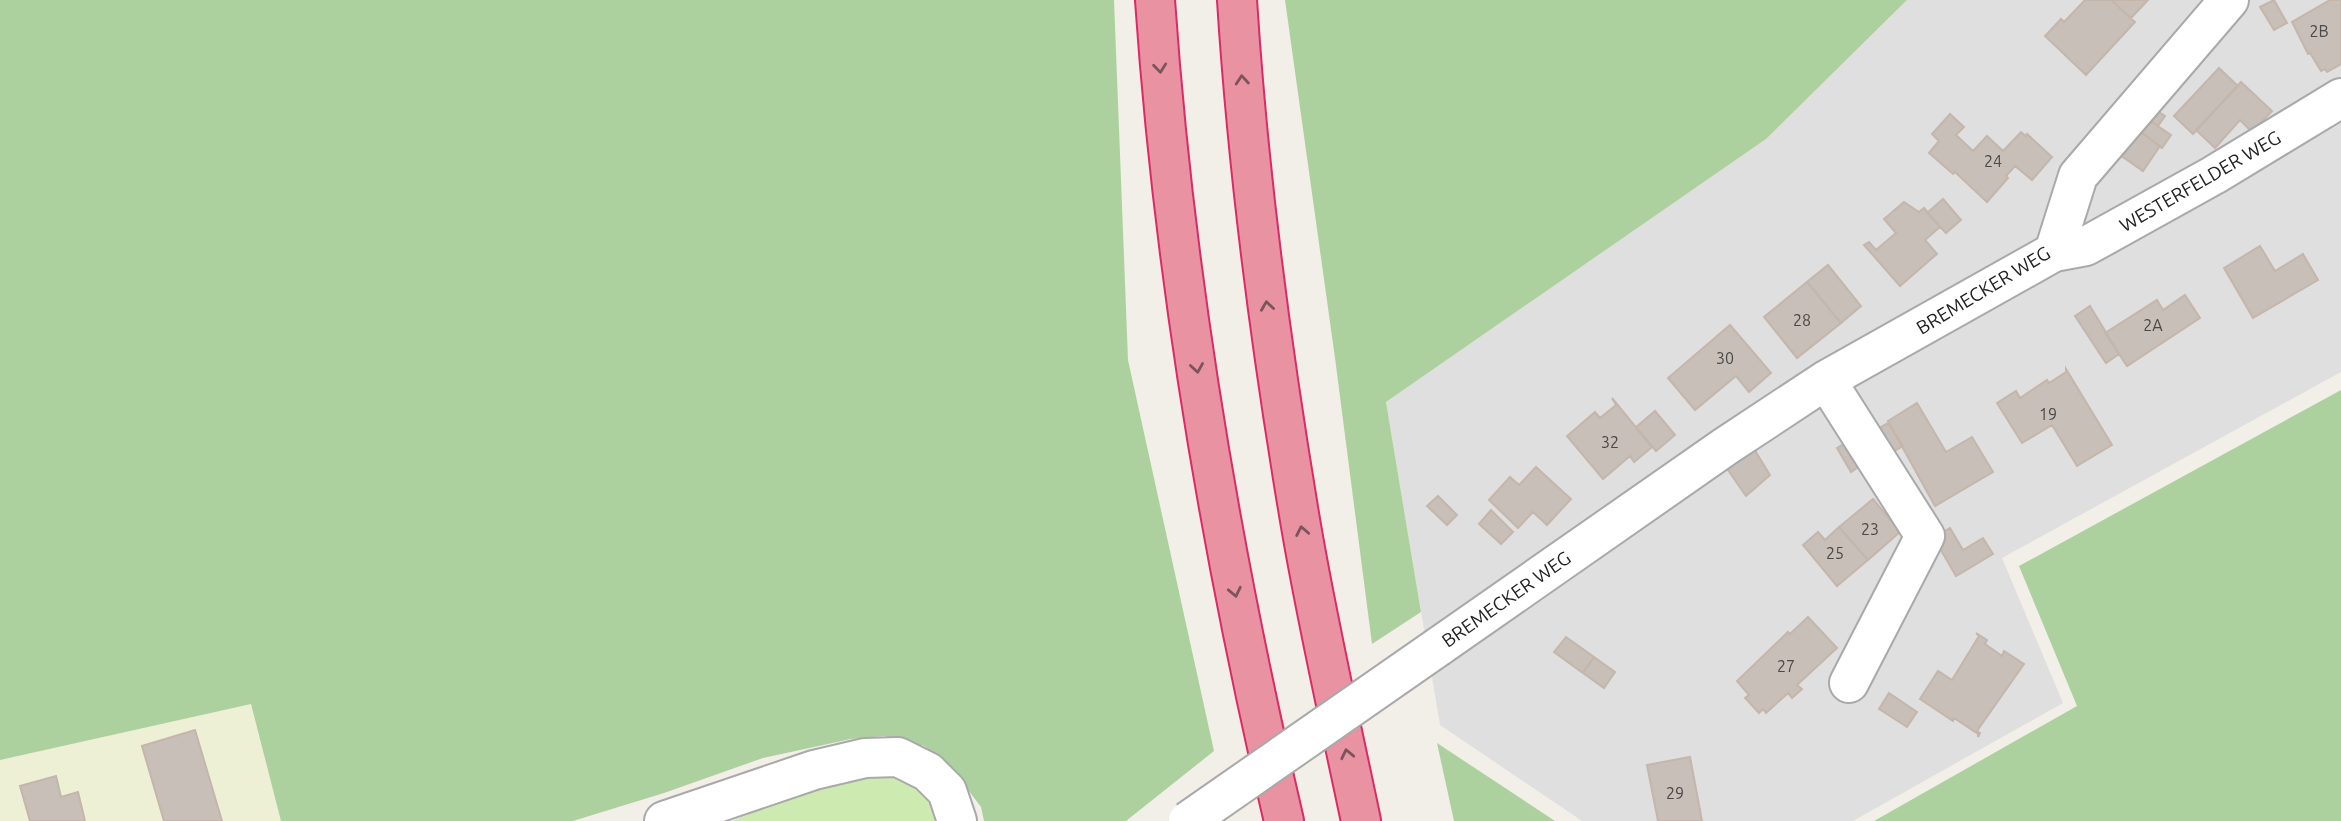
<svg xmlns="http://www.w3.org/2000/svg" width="2341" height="821" font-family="Ubuntu,sans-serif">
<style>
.residential{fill:#e0dfdf}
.farmland{fill:#eef0d5}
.grass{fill:#cdebb0}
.forest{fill:#add19e}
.building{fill:#c7bfb8;stroke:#c4b6ab;stroke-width:2}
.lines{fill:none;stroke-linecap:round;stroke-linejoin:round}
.minor-casing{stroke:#a9a9a9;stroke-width:42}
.highway-casing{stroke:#dc2a67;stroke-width:42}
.minor{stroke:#fff;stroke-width:38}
.highway{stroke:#e892a2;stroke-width:38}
.minor-bridge-casing{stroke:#a9a9a9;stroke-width:42;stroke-linecap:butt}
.minor-bridge{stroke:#fff;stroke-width:38}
.oneway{stroke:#7b545c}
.labels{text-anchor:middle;stroke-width:5;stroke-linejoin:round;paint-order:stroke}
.number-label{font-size:16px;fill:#4b4948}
.street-label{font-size:19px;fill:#222;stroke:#fff}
</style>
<rect width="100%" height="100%" fill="#f2efe9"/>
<path class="residential" d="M1907,0H2341V372L2002,558L2063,703L1853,821H1582L1440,725L1386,402L1766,139Z"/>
<path class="farmland" d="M253,703L281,821H0V760Z"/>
<path class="grass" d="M864,774C903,777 926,779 939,821H733L819,785Z"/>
<path class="forest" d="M0,0H1114L1128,360L1214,751L1126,821H984L981,807L950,766L924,746L884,736L851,739L763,758L664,793L573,821H281L251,704L0,760Z
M1285,0H1907L1766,139L1386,402L1421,612L1372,644L1335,358Z
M2341,390V821H1874L2077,706L2019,566Z
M1437,743L1555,821H1454Z"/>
<path class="building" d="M2085,0H2111L2135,22L2086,75L2045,36L2061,19L2064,22Z
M2111,0H2148L2131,18Z
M2274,0L2287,23L2274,30L2260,7Z
M2330,0H2341V64L2327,72L2325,69L2321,71L2310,53L2308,54L2292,22Z
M2219,68L2238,86L2193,134L2174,116Z
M2241,82L2272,111L2252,132L2240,120L2215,148L2196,130Z
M2153,108L2165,116L2158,126L2146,118Z
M1950,114L1964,127L1956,135L1973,151L1987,136L2003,151L2021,132L2026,136L2027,134L2052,157L2032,180L2015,166L2006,176L2008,178L1987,202L1955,172L1953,174L1929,153L1939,141L1932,134Z
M2146,118L2171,135L2162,148L2138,130Z
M2138,130L2160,146L2143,171L2120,155Z
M1943,199L1961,220L1946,233L1927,213Z
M1904,202L1919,212L1924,208L1940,227L1925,240L1937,254L1900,286L1864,245L1869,242L1876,250L1896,233L1884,219Z
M2260,246L2275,271L2303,254L2318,280L2253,318L2224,268Z
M1828,265L1861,306L1841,323L1807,282Z
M1807,282L1841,323L1797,358L1764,317Z
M2185,295L2200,318L2127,366L2105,333L2157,300L2163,310Z
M2090,306L2119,354L2106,363L2075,316Z
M1730,325L1771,373L1749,392L1736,376L1695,410L1668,378Z
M2066,369L2112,445L2077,466L2052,425L2022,443L1997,403L2016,391L2020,398L2047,380L2049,383L2066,372Z
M1612,398L1652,447L1634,462L1630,456L1603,479L1567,436L1595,412L1600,418L1616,405Z
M1917,403L1946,452L1972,437L1993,472L1935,506L1888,421Z
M1655,411L1675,435L1656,451L1636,427Z
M1888,423L1903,446L1886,456L1872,432Z
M1852,439L1866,462L1851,472L1837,448Z
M1754,449L1770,475L1746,496L1726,467Z
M1536,467L1571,499L1547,525L1533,512L1518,528L1489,500L1510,477L1519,485Z
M1438,496L1457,515L1447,525L1427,506Z
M1873,499L1900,532L1868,560L1839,527Z
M1491,510L1513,532L1501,544L1479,524Z
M1839,527L1868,560L1837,586L1803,545L1818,532L1825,540Z
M1950,528L1963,550L1983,538L1993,554L1956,576L1934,538Z
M1808,617L1837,648L1797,685L1802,689L1792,698L1788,693L1766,713L1763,709L1759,713L1745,698L1749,695L1737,681L1788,632L1790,634Z
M1976,633L1987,640L1985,644L2002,656L2004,651L2024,664L1977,731L1980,733L1978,737V734L1954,718L1953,721L1920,699L1938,671L1952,680L1979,636Z
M1566,637L1594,657L1583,673L1554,652Z
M1594,657L1615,672L1604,688L1583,673Z
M1889,693L1917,712L1907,727L1879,709Z
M195,730L222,821H164L142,746Z
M1690,757L1702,821H1658L1647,765Z
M56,776L61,797L78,792L85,821H30L20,786Z"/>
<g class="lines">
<defs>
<path id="minor" d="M2054,252L2078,176L2229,0
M1826,380L1925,536L1849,683
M1438,647L1726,446L1826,380L2054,252L2086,246L2214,175L2341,98
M664,821L814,770L865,758L898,757L928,772L947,791L957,821"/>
<path id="highway" d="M1155,0C1174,276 1221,552 1284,821
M1237,0C1248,174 1271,348 1300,520C1317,621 1340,721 1361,821"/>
</defs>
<use href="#minor" class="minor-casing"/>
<use href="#highway" class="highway-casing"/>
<use href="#minor" class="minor"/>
<use href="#highway" class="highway"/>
<defs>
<path id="minor-bridge" d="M1188,821L1438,647"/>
</defs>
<use href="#minor-bridge" class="minor-bridge-casing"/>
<use href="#minor-bridge" class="minor-bridge"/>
</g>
<defs><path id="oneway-chevron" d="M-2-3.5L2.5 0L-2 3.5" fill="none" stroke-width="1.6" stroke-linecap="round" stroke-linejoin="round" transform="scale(1.75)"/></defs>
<g class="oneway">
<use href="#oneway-chevron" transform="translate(1160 68) rotate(84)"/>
<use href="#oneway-chevron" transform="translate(1242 80) rotate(-95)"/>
<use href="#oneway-chevron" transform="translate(1267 306) rotate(-98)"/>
<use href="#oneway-chevron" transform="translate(1197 368) rotate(81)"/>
<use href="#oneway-chevron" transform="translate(1302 531) rotate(-101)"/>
<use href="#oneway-chevron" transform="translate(1235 592) rotate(78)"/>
<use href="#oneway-chevron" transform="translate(1347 754) rotate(-102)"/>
</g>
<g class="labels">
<g class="number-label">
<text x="2319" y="37">2B</text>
<text x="1993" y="167">24</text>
<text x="1802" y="326">28</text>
<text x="2153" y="331">2A</text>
<text x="1725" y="364">30</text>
<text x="2048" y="420">19</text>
<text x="1610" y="448">32</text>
<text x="1870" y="535">23</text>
<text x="1835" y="559">25</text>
<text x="1786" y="672">27</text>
<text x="1675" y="799">29</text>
</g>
<g class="street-label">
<text transform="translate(2200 181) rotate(-30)" y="7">WESTERFELDER WEG</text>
<text transform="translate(1983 290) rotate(-31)" y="7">BREMECKER WEG</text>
<text transform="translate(1506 599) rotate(-35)" y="7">BREMECKER WEG</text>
</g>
</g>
</svg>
